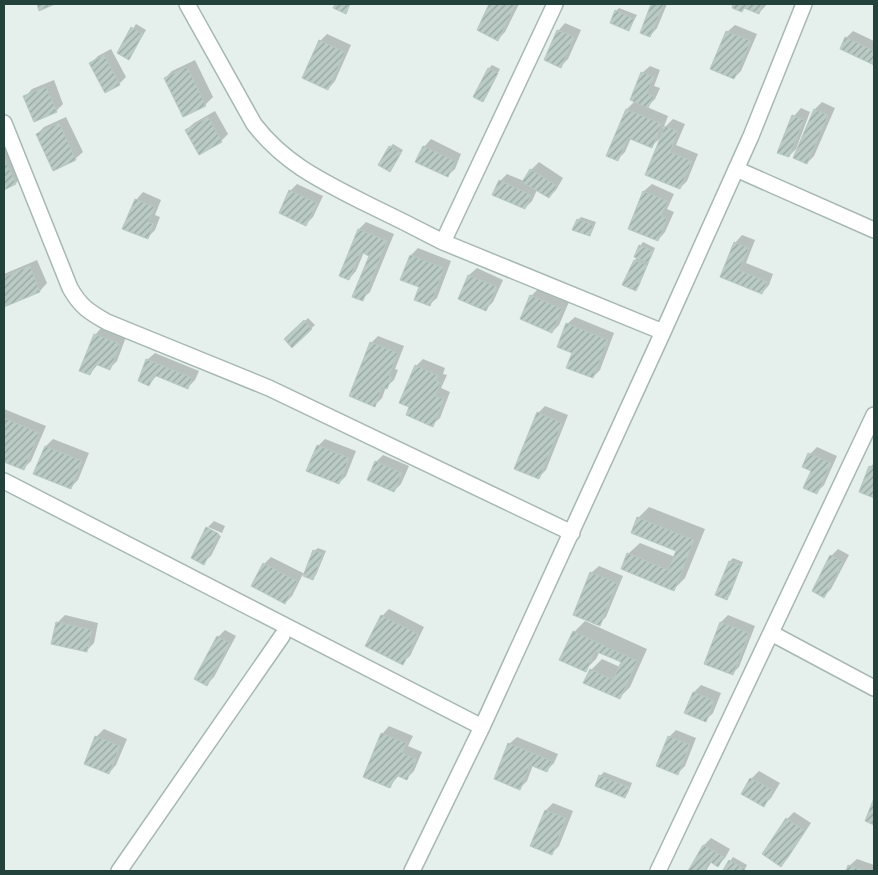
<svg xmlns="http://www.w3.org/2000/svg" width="878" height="875" font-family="Barlow,sans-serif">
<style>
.shadow{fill:#0003}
.building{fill:url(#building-hatch);stroke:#b7c9c2}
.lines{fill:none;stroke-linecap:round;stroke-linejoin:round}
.minor-casing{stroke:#a7b8b3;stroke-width:18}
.minor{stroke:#fff;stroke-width:15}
</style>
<defs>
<pattern id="building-hatch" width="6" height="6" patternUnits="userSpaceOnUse" patternTransform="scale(1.25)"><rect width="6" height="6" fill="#bacac4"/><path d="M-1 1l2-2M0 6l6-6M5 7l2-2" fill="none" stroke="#97a6a0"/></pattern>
</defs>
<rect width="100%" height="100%" fill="#e5efeb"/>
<path class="shadow" d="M490,4H519L505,32L498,39L478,30Z
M653,4H667L657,28L650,36L641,32Z
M735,4H767L759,13L745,7L742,11L733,7Z
M619,8L637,15L629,29L616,11Z
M565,23L581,30L568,59L561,66L558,31Z
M136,24L146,30L129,58L118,53Z
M735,25L757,34L741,71L734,78L727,32Z
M853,31L874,41V64L841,48L846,38Z
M327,34L351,45L335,81L328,89L320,41Z
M111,49L126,77L119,84L91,63L98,56Z
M195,60L213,97L205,105L183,115L165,78L172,71Z
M492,65L500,69L486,97L483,101L489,68Z
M650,66L660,70L654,86L660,88L655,99L647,107L668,116L663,129L673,119L685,124L676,145L698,154L687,181L680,188L662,136L652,146L631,138L625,152L618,159L608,155L627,109L635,101L642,73Z
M54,80L63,104L56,111L25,97L32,89Z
M822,102L835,108L814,156L807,163L795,158L815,109Z
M801,108L810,112L796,149L789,156L779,152L794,116Z
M215,111L228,134L221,141L186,130L194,123Z
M66,117L83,152L75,159L37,134L44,127Z
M431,139L461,154L455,169L447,176L424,147Z
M12,140L27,172L16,183L4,188V144Z
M393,144L403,150L390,171V147Z
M539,162L563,178L556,190L549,197L537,190L532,201L525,208L500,181L507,174L524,181L531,170Z
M297,184L323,196L313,217L306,224L290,191Z
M652,184L674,194L667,209L674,212L665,232L658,240L629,228L644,191Z
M143,192L161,200L155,215L160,217L155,230L148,237L136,200Z
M581,217L596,222L592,232L589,235L578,220Z
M366,222L394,234L370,292L362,299L371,255L364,252L356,271L349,279L340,275L359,229Z
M742,235L755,240L746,263L773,274L769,285L762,293L722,276L735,243Z
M643,242L655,248L651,258L648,261L649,262L639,286L635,290V260L638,257L640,246Z
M418,248L451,261L437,298L429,305L411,255Z
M37,260L47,283L40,291L4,305V274Z
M477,268L503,280L493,302L486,309L460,298L469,275Z
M538,289L569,302L559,325L552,332L531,296Z
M575,317L614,333L600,370L593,377L573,352L567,324Z
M308,318L315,325L292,346L286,339Z
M102,327L126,337L117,361L109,369L98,364L90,374L95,335Z
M378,336L404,346L395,369L398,370L394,380L386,387L382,398L375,405L371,343Z
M155,353L199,371L195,380L188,387L157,375L149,385L147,360Z
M423,359L445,368L443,374L447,375L441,388L450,392L440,418L432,425L411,406L416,366Z
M545,406L568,415L546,470L539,477L538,413Z
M4,409L46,426L31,461L24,468L4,460L8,447L4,445Z
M53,439L89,453L78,480L71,487L46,446Z
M325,439L356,451L346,476L339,483L318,446Z
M817,447L837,456L824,485L817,492L810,454Z
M383,455L409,466L401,484L394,491L376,462Z
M874,463V497L860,491L870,467Z
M649,507L705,529L685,578L674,589L628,554L640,543L675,557L677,550L638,518Z
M214,521L225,526L222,533L208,527Z
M208,527V530L221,536L211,556L203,563Z
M318,548L326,551L316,575L313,578L303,574L292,596L285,603L264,564L271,557L305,574L314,551Z
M838,549L849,555L831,589L824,596L831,556Z
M733,558L743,562L730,595L726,598L717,594L730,561Z
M599,566L623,576L606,617L599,624L591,573Z
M389,609L424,627L410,656L402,663L382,616Z
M65,615L98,623L94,643L87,650L57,623Z
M728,615L755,626L739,667L732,674L721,622Z
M585,621L647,649L630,687L619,698L591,670L602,659L620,667L622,661L600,651L596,659L585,670L574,632Z
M225,630L236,636L214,677L207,684L218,637Z
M701,685L721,693L713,713L706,720L694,692Z
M389,726L413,736L408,746L422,752L414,771L407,778L399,775L390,786L382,734Z
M104,729L127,739L116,765L109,773L96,737Z
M676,730L696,738L685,766L678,773L669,737Z
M517,737L558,754L554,763L547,770L533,765L527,781L519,789L509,744Z
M759,771L780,783L771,798L764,805L743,794L751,779Z
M604,772L632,783L628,793L625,796L600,776Z
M553,803L573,811L559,846L551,854L532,846L546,810Z
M794,812L811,823L788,858L781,866L787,819Z
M711,838L730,849L725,858L718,865L712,861L706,871H689L704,845Z
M733,857L747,865L744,871H727L724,870Z
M857,859L874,865V871H847L849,866Z"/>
<path class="building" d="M37,4H55L39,11Z
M335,4H350L346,14L333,8Z
M489,4H516L498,41L477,30Z
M651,4H664L650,37L640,33Z
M733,4H763L759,14L744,8L742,12L732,8Z
M615,10L634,19L629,31L610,23Z
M131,27L143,34L129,60L117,53Z
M557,30L574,37L561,68L544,60Z
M726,31L751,41L734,79L710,69Z
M845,37L874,51V65L840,49Z
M319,40L345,52L328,90L302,78Z
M104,55L120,85L105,93L89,63Z
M187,67L206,106L183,117L164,78Z
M488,68L498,73L483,102L473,97Z
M641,72L654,77L647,93L654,96L648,108L630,100Z
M46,87L57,112L34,122L23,96Z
M626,109L662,124L652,148L628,138L618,161L606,156Z
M814,109L828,115L807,164L793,158Z
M792,115L804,120L789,157L777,153Z
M208,117L222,142L199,155L185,130Z
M59,123L76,160L53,171L36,134Z
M665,126L678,131L670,152L692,161L680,189L645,175Z
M389,146L401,153L390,172L378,165Z
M423,146L455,161L448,177L415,162Z
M4,157L16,184L4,190Z
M530,169L557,186L549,198L522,182Z
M499,180L531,195L525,209L492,195Z
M289,190L317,203L306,226L279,213Z
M643,191L668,201L661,216L667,219L658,241L628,229Z
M135,199L155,207L148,222L154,224L148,239L122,229Z
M577,219L593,225L590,236L572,230Z
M358,229L387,241L363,301L352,297L369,256L361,252L349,280L339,276Z
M734,242L749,248L739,270L767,282L762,294L720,277Z
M639,245L653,251L648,263L634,257Z
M410,255L444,268L430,306L414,300L419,287L400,280Z
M634,260L647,265L636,291L622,285Z
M30,266L40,292L4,307V277Z
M468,275L497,287L486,311L458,299Z
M530,295L562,309L552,333L520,319Z
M304,320L312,329L292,348L284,339Z
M566,323L608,340L593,378L566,368L572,353L557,347Z
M94,334L120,344L110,370L95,364L90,375L79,371Z
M370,342L398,353L389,376L392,377L387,389L382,387L375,407L349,396Z
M146,359L192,378L188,389L154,375L149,386L138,381Z
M415,365L438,376L436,381L441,383L435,396L444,399L433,427L406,415L409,407L399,403Z
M537,412L562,423L539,479L514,469Z
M4,418L39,433L24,470L4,462V453L6,448L4,447Z
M317,445L349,458L339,484L306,471Z
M45,446L82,461L71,489L33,474Z
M808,453L831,463L817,494L803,488L811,471L802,467Z
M375,461L402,473L394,492L367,480Z
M869,466L874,469V498L859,492Z
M637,517L694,540L674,591L621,569L627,553L668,570L676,551L631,533Z
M206,527L219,534L204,565L191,558Z
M313,550L323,554L313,580L303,576Z
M830,555L843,562L824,598L812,591Z
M729,561L741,565L727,600L715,595Z
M263,563L297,581L285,604L251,586Z
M590,572L617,583L600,626L573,615Z
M381,615L418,634L403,665L365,646Z
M56,622L92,630L87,652L51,644Z
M720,622L749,633L733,675L704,664Z
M573,631L637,661L620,699L583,683L590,669L613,680L621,662L595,651L586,672L559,660Z
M217,636L230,643L207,686L194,679Z
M693,692L714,701L706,722L684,713Z
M381,733L406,743L402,753L416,759L407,780L396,775L390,788L363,777Z
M95,736L120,746L109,774L84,764Z
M668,736L690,745L678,775L656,766Z
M508,743L552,761L547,772L530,765L520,790L494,779Z
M599,775L629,787L625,798L595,786Z
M750,778L773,790L764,807L741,794Z
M874,798V825L865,821Z
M545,810L566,818L552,855L530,846Z
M786,818L805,831L781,867L762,854Z
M703,845L724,857L718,867L709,861L704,871H688Z
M729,860L745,869L744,871L723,870Z
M848,865L865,871H846Z"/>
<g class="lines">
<defs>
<path id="minor" d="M187,4L254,124C284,163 320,180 363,202C390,215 416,228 443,242L555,4
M4,123L70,288C80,306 89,312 107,322L269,388L572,533
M736,169L874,230
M443,242L663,332
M4,481L482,727
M771,633L874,688
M119,871L282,636
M412,871L482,727L663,332L751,136L804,4
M658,871L874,415"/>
</defs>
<use href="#minor" class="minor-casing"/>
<use href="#minor" class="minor"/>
</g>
<rect width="878" height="875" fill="none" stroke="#23423b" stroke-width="10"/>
</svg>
